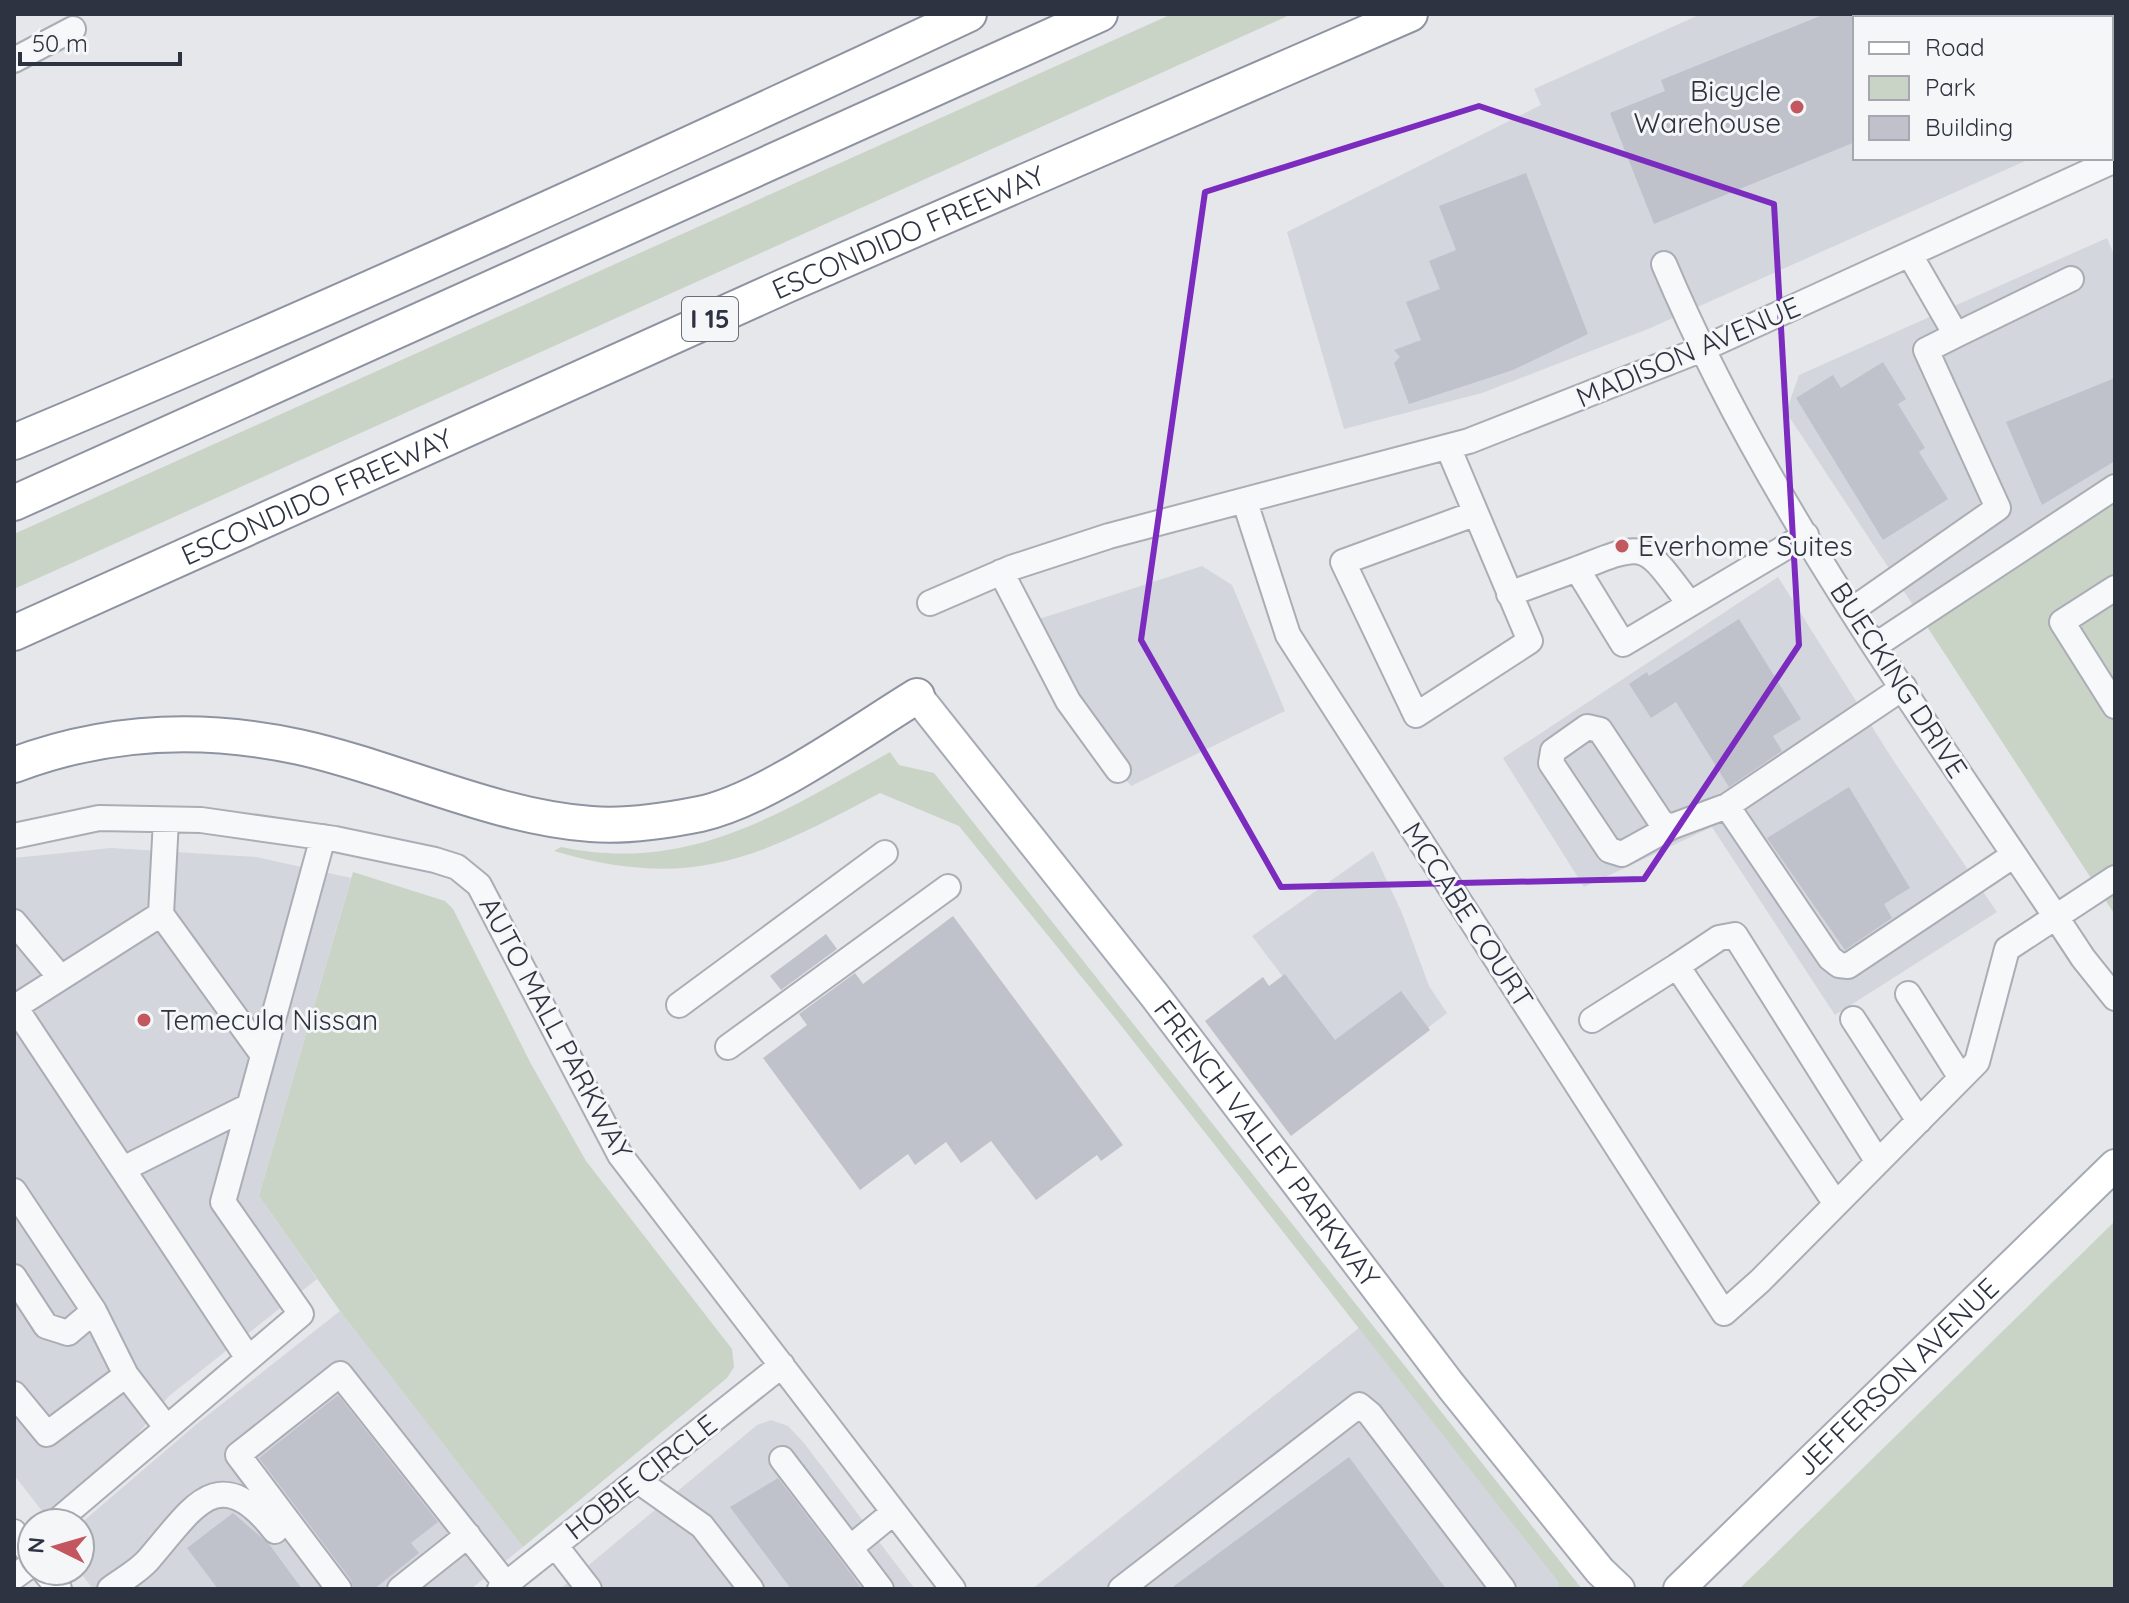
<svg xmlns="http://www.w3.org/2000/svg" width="2129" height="1603" font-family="Quicksand,sans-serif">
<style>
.built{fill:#d3d6dd}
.green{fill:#c9d4c7}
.building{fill:#bfc2ca}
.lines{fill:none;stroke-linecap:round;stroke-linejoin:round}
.minor-casing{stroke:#aaadb5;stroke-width:28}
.major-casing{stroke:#a5aab5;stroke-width:34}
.highway-casing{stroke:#8d93a0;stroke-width:38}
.minor{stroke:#f7f8f9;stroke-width:24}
.major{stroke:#fff;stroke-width:30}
.highway{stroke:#fff;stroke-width:34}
.marked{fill:none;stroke:#7b2cbf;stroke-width:6;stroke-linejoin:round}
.poi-dot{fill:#c2575f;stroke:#f4f6f8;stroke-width:3}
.labels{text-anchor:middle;stroke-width:6;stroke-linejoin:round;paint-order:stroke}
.shield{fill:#f4f6f8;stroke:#696e79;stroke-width:2}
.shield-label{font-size:26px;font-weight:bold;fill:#2e3342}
.poi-label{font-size:28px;fill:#2e3342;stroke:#f4f6f8;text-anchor:start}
.street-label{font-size:28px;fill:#2e3342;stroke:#f4f6f8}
</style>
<rect width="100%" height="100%" fill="#e5e7eb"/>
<path class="built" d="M1701,14H2115V121L2111,123V18H1855V158H2032L1648,329L1482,393L1344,429L1287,232L1541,105L1534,89Z
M2107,238L2115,257V473L1913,605L1786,412L1799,375Z
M1202,566L1232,585L1285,711L1131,786L1090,735L1030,622Z
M1778,577L1893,760L1997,912L1835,1015L1712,827L1584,887L1503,758Z
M111,848L256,857L351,878L259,1196L317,1279L169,1396L127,1447L46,1516L14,1475V858Z
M1373,851L1402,913L1429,986L1447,1013L1361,1080L1252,936Z
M340,1311L523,1547L471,1589H93L79,1571L80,1524L199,1422Z
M1359,1328L1559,1583L1557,1589H1032Z
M771,1420L788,1426L804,1443L915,1589H560L757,1425Z"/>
<path class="green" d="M1172,14H1292L14,589V534Z
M2115,473V915L1913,605Z
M890,752L899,765L934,773L1582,1589H1557L1559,1583L1119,1023L959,826L880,793C759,857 693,892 554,851L561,847C690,874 783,812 890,752Z
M353,872L445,901L453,909L531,1064L586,1161L732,1349L734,1367L727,1378L523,1547L340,1311L259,1196Z
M2115,1221V1589H1739L1762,1567Z"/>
<path class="building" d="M1825,14H1855V142L1654,224L1610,113L1665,91L1661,80Z
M1526,173L1588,334L1513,370L1409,404L1394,363L1400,357L1394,350L1421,340L1406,302L1440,289L1429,261L1456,250L1439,206Z
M1883,362L1906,399L1898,404L1925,448L1919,452L1948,499L1883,540L1796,398L1833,375L1841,388Z
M2115,378V461L2042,505L2006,422Z
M1739,619L1801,719L1773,736L1782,751L1729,787L1676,702L1651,718L1629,684L1647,672L1649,676Z
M1849,787L1910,888L1884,904L1892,918L1845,950L1767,838Z
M953,916L1123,1145L1101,1161L1097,1155L1036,1200L991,1141L961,1163L946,1142L915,1165L908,1154L860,1190L763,1058L807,1025L799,1014L855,973L863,984Z
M826,934L837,949L781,990L770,976Z
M1285,974L1335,1040L1401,991L1430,1030L1291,1136L1205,1021L1263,977L1269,986Z
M338,1395L438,1522L411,1543L419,1553L374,1589H354L351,1580L259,1458Z
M1349,1457L1446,1589H1170Z
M778,1478L834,1551L862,1589H791L730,1507Z
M233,1513L269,1544L302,1589H218L187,1548Z"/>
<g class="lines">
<defs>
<path id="minor" d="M14,60L73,29
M1664,264C1769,513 1935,732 2083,958L2115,998
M1956,335L2071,279
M1448,447L1530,641L1416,715L1343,562L1474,514
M1245,502L1288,635L1724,1313L1760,1281L1977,1062L2007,949L2115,878
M1577,569C1649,540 1643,543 1689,603
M1001,572L1068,701L1118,770
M2115,588L2062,622L2115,706
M1509,594L1577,569L1623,644L1806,535
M930,603L1011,568L1109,536L1469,441L1700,350L2115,160
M1852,610L1998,508L1926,350L1956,335L1910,255
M1876,645L2115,487
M1727,806L1830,958L1839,965L1848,966L2014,855
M166,820L161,914L15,1007L248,1358
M1671,827L1661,822L1600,730L1587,727L1553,751L1551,763L1609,850L1622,854L1671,827L1673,826L1727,806L1904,687
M14,836L99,818L201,820L335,839L435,860L457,867L479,885L620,1155L953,1589
M161,914L263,1055
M14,922L59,976
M1677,966L1719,938L1735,935L1878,1162
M1908,994L1961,1078
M679,1005L885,853
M1853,1019L1919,1121
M1592,1020L1677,966L1836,1204
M728,1047L948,887
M123,1169L249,1106
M14,1191L94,1311L126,1375L166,1427
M14,1277L46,1326L68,1333L94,1311
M14,1394L47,1434L126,1375
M782,1459L850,1548L894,1512
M637,1480L702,1526L751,1589
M55,1523L301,1314L223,1202L323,837
M14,1532L32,1556
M555,1545L589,1589
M850,1548L881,1589
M44,1571L59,1589
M14,1577L32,1564
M110,1589C122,1580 139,1571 149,1559C191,1511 218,1457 275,1531
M339,1589L238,1455L340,1374L506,1584
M400,1589L468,1535
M500,1589L782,1365
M1121,1589L1359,1405L1370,1414L1503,1589"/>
<g id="major">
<path id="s1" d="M917,696L1155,996L1451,1386L1600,1571L1619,1589"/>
<path id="s2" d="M1679,1589L2115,1165"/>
</g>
<g id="highway">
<path d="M14,442C336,307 653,162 969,14"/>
<path d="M14,503L1100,14"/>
<path id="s3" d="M14,633L787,285L1410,14"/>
<path d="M14,765C107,730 202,726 299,747C395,768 493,817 591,824C627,827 665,821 700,814C765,800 858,732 917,696"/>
</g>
</defs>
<use href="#minor" class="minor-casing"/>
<use href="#major" class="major-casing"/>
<use href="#highway" class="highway-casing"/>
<use href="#minor" class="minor"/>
<use href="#major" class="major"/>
<use href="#highway" class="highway"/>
</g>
<path class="marked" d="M1479,106L1774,204L1799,645L1644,879L1281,887L1141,640L1205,192Z"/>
<g class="poi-dot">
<circle cx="1797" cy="107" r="8"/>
<circle cx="1622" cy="546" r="8"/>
<circle cx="144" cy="1020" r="8"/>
</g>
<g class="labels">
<rect class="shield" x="682" y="297" width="56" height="44" rx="6"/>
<g class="shield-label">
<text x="710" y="328">I 15</text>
</g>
<g class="poi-label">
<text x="1781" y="101" text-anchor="end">Bicycle<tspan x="1781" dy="32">Warehouse</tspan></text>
<text x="1638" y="556">Everhome Suites</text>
<text x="160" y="1030">Temecula Nissan</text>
</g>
<g class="street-label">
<text dy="10" stroke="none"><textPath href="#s3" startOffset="980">ESCONDIDO FREEWAY</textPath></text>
<text transform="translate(1688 352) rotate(-23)" y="10">MADISON AVENUE</text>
<text dy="10" stroke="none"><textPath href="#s3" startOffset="332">ESCONDIDO FREEWAY</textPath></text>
<text transform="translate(1899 680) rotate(57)" y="10">BUECKING DRIVE</text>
<text transform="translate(1468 915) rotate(57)" y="10">MCCABE COURT</text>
<text transform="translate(556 1028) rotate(62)" y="10">AUTO MALL PARKWAY</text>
<text dy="10" stroke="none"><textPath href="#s1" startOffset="568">FRENCH VALLEY PARKWAY</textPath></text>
<text dy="10" stroke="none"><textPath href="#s2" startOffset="304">JEFFERSON AVENUE</textPath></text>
<text transform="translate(641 1477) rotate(-38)" y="10">HOBIE CIRCLE</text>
</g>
</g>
<rect width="2129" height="1603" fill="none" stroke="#2e3342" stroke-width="32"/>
<rect x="1853" y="16" width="260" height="144" fill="#f4f6f8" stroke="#a5a8af" stroke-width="2"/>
<rect x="1869" y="42" width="40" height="12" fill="#ffffff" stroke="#a5a8af" stroke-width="2"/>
<text x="1925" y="56" font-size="24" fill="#2e3342">Road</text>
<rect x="1869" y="76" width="40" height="24" fill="#c9d4c7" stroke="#a5a8af" stroke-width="2"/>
<text x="1925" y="96" font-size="24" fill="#2e3342">Park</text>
<rect x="1869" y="116" width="40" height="24" fill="#bfc2ca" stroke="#a5a8af" stroke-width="2"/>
<text x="1925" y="136" font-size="24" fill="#2e3342">Building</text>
<g transform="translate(56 1547) rotate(275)"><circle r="38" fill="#f4f6f8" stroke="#a5a8af" stroke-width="2"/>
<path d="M0-6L14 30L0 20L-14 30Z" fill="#c2575f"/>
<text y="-12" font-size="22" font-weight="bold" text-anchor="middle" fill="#2e3342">N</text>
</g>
<path d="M20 52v12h160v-12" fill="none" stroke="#2e3342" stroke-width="4"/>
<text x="32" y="52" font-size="24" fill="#2e3342" stroke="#f4f6f8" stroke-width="6" paint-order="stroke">50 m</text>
</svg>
